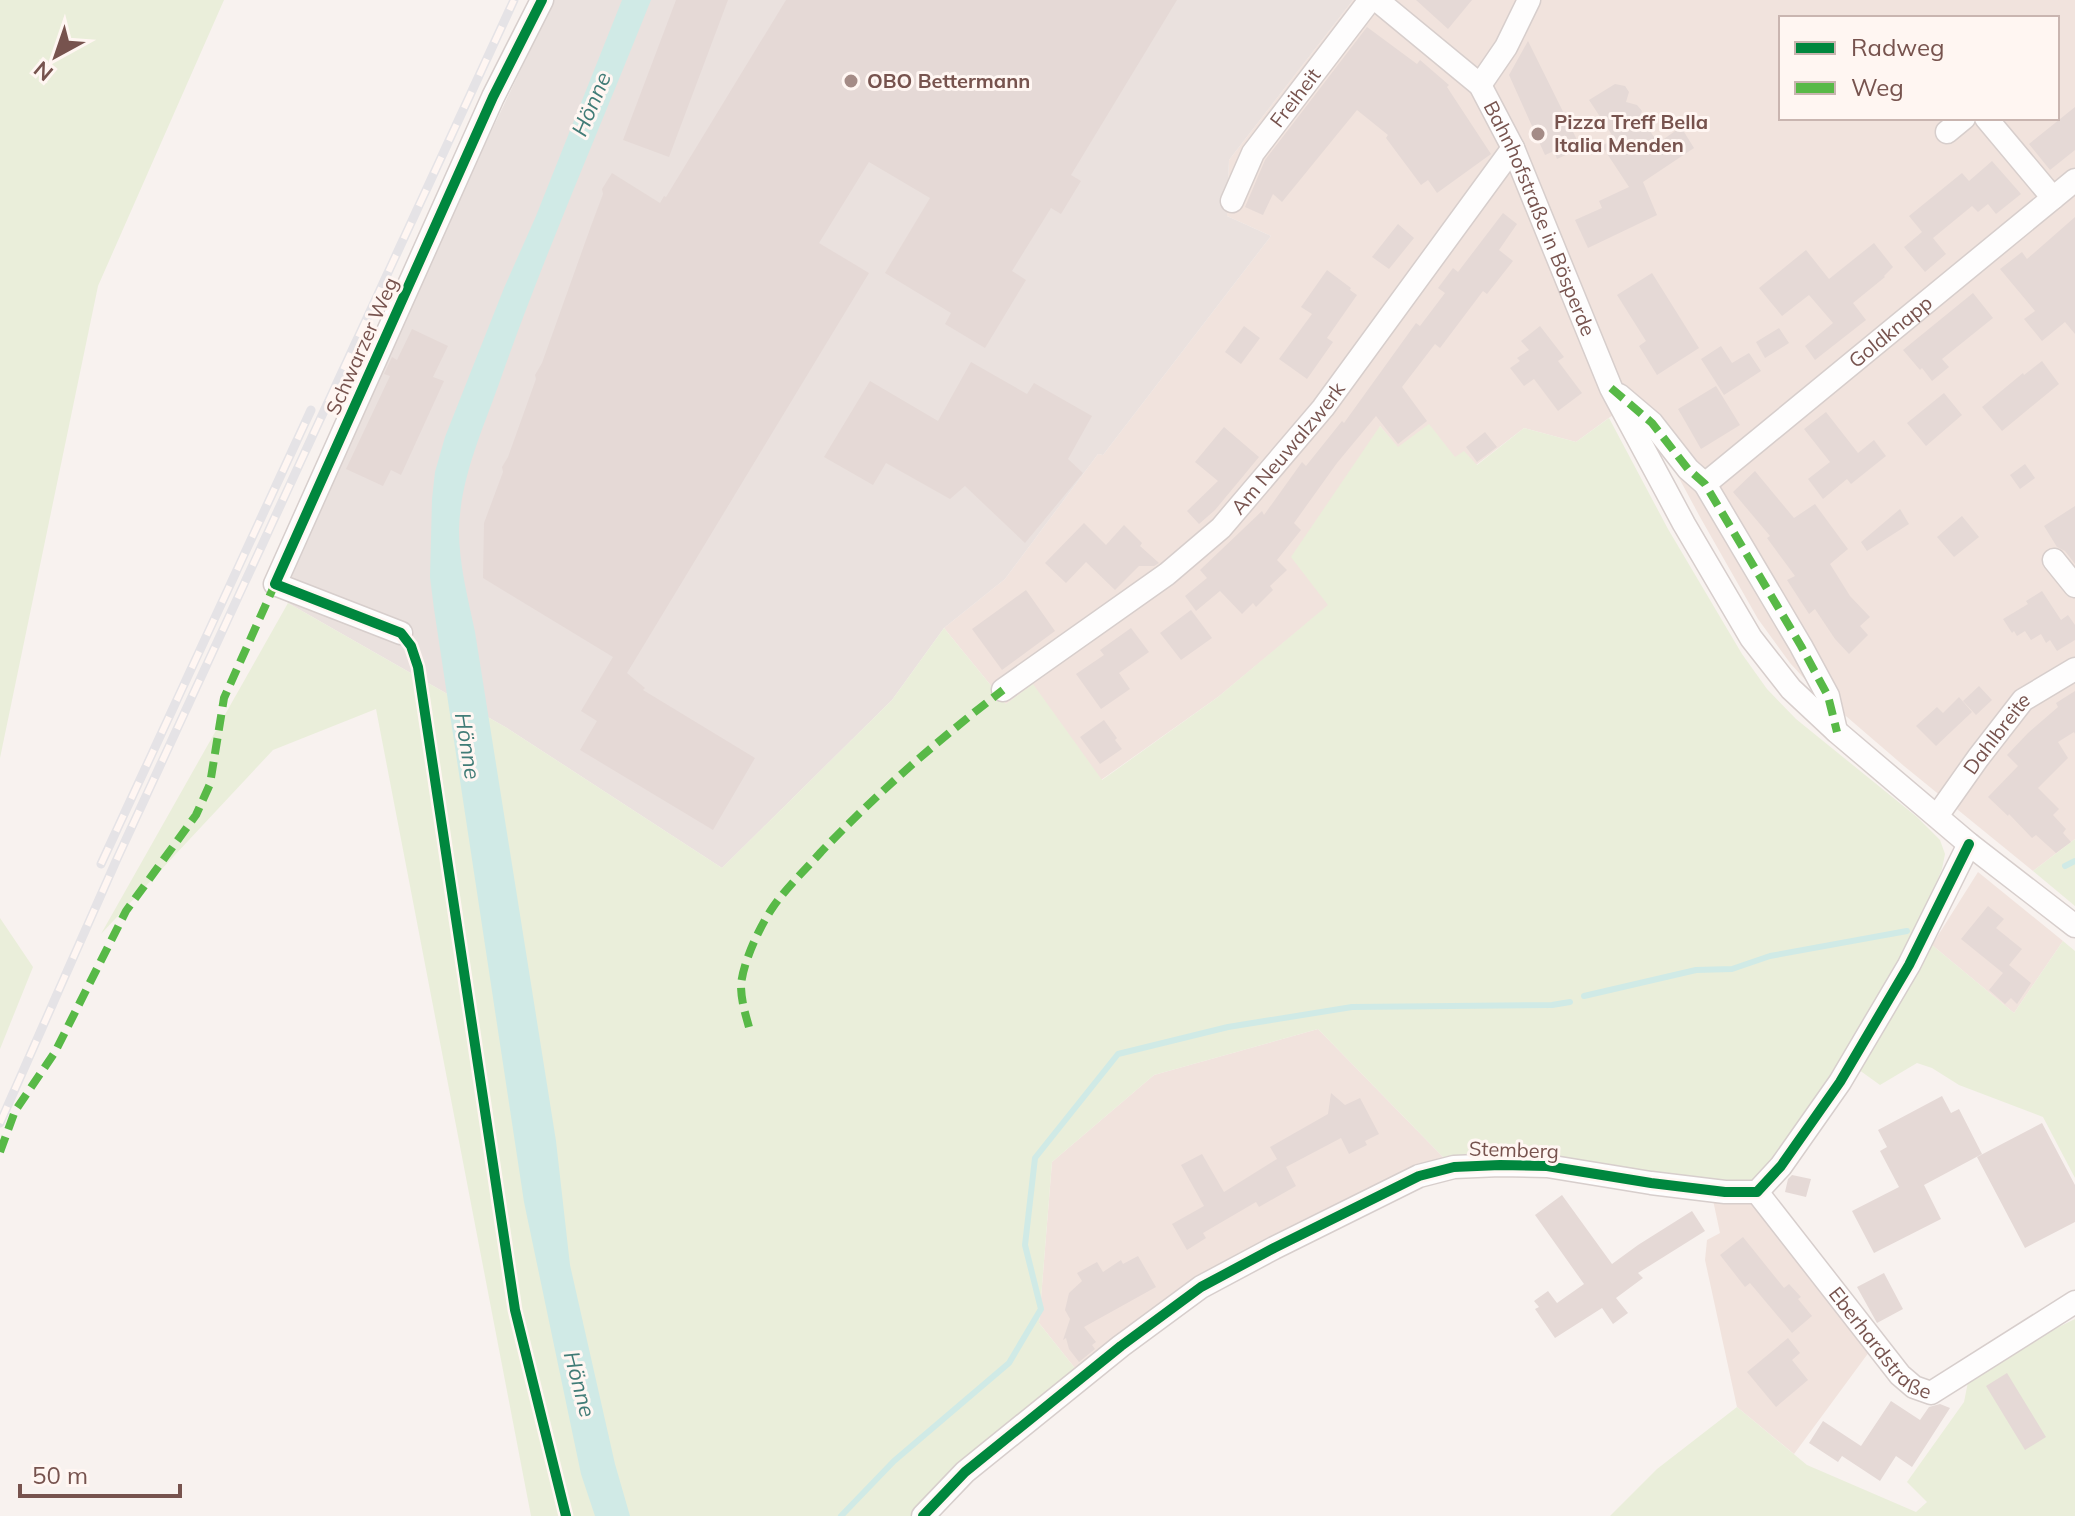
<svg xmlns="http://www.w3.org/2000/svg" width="2075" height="1516" font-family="Mulish,sans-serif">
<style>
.residential{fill:#f1e3dd;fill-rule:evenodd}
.industrial{fill:#eae1de}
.green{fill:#eaeeda}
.water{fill:#d0eae6}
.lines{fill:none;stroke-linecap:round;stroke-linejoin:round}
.stream{stroke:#d0eae6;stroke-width:6}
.building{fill:#e5d9d6}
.minor-casing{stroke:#d7cecc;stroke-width:25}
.minor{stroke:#fefdfd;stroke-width:22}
.rail-casing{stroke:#e5e3e6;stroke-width:9}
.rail{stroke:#fff6f2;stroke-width:6;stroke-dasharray:18;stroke-linecap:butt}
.quiet{stroke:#58b947;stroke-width:8;stroke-dasharray:16 8;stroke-linecap:butt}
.cycleway-casing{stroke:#fff6f2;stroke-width:15}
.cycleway{stroke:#00873e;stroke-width:10}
.poi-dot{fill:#a48b86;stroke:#fff6f2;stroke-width:3}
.labels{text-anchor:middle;stroke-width:6;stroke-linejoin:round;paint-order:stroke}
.poi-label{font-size:20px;font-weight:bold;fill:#77534e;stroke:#fff6f2;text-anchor:start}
.street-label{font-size:20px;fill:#77534e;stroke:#fff6f2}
.water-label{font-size:22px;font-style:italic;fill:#417c77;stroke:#fff6f2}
</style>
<rect width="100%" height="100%" fill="#f8f2ef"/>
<path class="residential" d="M1353,0H2075V839L2033,871L1904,766L1811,686L1790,663L1758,619L1700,517L1636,398L1576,442L1524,428L1476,465L1455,458L1398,448L1380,426L1329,605L1218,697L1101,780L1033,685L1006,704L944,628L1005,579L1098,454L1103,455L1271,236L1227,216L1229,160ZM1781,18H2057V118H1781Z
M1978,872L2063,941L2014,1013L1932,945Z
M1318,1029L1445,1159L1356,1201L1078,1372L1039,1323L1052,1162L1154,1075Z
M1713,1200L1760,1205L1872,1348L1794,1454L1737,1407L1705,1260L1707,1240L1720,1233Z"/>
<path class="industrial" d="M554,0H1353L1229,160L1227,216L1271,236L1103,455L1098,454L1005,579L944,628L892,700L722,868L507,728L288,603L275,584Z"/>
<path class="green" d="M0,0H224L98,286L0,758Z
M1609,418L1668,529L1742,654L1767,689L1796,719L1917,817L1940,840L1945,854L1942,869L1915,934L1832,1076L1760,1177L1745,1184L1445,1159L1318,1029L1154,1075L1052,1162L1039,1323L1078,1372L913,1516H531L376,709L273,750L101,934L288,603L507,728L722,868L892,700L944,628L1006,704L1033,684L1102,780L1218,697L1328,605L1291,557L1380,426L1398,447L1429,424L1455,457L1464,451L1477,465L1524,428L1576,442Z
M2075,839V906L2033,871Z
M0,918L33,967L0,1049Z
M2063,941L2075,951V1178L2043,1117L1959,1085L1932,1068L1917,1063L1880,1085L1855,1067L1932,945L2014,1013Z
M2075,1319V1516H1610L1657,1469L1737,1407L1807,1465L1916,1512L1927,1502L1907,1482L1964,1402L1968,1382L2032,1340Z"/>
<path class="water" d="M622,0H651C601,126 546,250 501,378C484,427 460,477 459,530C459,565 468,598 475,632L556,1141L570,1265L615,1464L630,1516H595L581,1474L524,1202L434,609L430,577L432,499L435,472L445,437L504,288L536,216Z"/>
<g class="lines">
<path class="stream" d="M2065,866L2075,861
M1584,996L1696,970L1732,969L1770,956L1907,931
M841,1516L894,1461L1009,1363L1041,1309L1025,1245L1035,1158L1118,1054L1228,1027L1352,1007L1552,1005L1570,1002"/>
</g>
<path class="building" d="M676,0H728L669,157L623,140Z
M786,0H1177L1071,175L1081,181L1061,214L1051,208L1012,271L1026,280L985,348L945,324L951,313L885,273L930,198L869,162L819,243L869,273L627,673L645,688L643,690L755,758L713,830L580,750L597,721L581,711L613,657L483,578L484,523L503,472L502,467L508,457L536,379L535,375L542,363L591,226L603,194L602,189L612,173L660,203L664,196L666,197Z
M1416,0H1472L1448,29Z
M1367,27L1417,64L1420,60L1449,85L1447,87L1491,154L1437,193L1428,180L1421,185L1386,138L1388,135L1357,110L1282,202L1273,194L1263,215L1245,207L1265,160Z
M1528,41L1581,148L1557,159L1554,151L1545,155L1509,75Z
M1615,84L1625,86L1629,92L1626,102L1637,105L1642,111L1640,116L1658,143L1681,127L1694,148L1643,182L1657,215L1588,248L1575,220L1602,208L1599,201L1629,187L1602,146L1614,138L1589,100Z
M2075,107V150L2050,170L2029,144Z
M1992,161L2021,194L1996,214L1988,204L1978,212L1972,206L1933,238L1946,254L1925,272L1904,247L1922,232L1909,216L1962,173L1969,181Z
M1503,213L1517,224L1499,250L1513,261L1487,294L1483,291L1440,348L1435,344L1402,387L1427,421L1398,444L1376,416L1337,463L1294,523L1301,530L1277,560L1287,570L1270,586L1273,590L1256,607L1253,603L1242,614L1220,591L1196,611L1185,596L1207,578L1200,570L1262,511L1264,515L1302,462L1306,466L1342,421L1344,423L1416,323L1420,326L1445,293L1438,288L1453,268L1458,272Z
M2075,217V334L2065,322L2042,341L2024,319L2035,311L2000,269L2022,252L2027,259Z
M1398,224L1414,238L1389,269L1372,257Z
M1874,243L1893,267L1884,276L1885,277L1853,303L1866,320L1815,360L1805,346L1833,323L1809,295L1782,316L1759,288L1806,250L1829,279Z
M1327,270L1351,288L1350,290L1357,295L1327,338L1333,342L1307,379L1279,359L1312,314L1301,307Z
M1652,273L1699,348L1657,375L1639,346L1646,341L1617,295Z
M1973,293L1993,318L1942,359L1949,367L1932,381L1922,368L1920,370L1903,350Z
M1244,326L1260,338L1241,364L1225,352Z
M1540,326L1564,357L1558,361L1582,393L1558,411L1534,379L1524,386L1510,368L1520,361L1517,358L1529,350L1521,341Z
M1779,328L1789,343L1765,358L1756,342Z
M412,329L448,346L433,377L444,381L401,475L391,470L383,486L346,469L390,376L384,374L392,357L397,360Z
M1721,346L1732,363L1749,353L1761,371L1724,395L1701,359Z
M2042,361L2059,384L2002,431L1982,407L2023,373L2024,375Z
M971,362L1027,394L1034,383L1092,416L1068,459L1083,473L1025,543L965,486L950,499L886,463L873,485L824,457L870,381L938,421Z
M1716,386L1740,425L1701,449L1678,409Z
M1944,393L1962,415L1926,446L1907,423Z
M1826,412L1858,453L1874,440L1886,456L1851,484L1847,479L1823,499L1808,479L1830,462L1804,429Z
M1224,427L1259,457L1215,510L1199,524L1187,511L1218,481L1195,462Z
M1485,432L1497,447L1477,462L1466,447Z
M2025,464L2035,478L2020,489L2010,475Z
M1755,471L1794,518L1815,504L1848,549L1830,564L1850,596L1870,617L1860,626L1868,635L1849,654L1835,639L1815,609L1809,614L1787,580L1795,576L1767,538L1770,536L1733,492Z
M2075,506V564L2065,551L2057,547L2044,526Z
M1900,509L1909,524L1867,551L1861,542Z
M1962,516L1979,537L1954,557L1937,537Z
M1084,523L1106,545L1124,525L1142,543L1140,546L1159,563L1154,566H1139L1115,590L1086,562L1066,583L1045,563Z
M1026,590L1055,631L1002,670L972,629Z
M2042,591L2061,620L2068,615L2075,625V640L2057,651L2050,640L2046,643L2041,634L2031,640L2025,631L2017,636L2014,631L2012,633L2003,619L2028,604L2026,601Z
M1191,610L1212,638L1181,660L1160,633Z
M1131,628L1149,652L1119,673L1130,689L1101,709L1076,674L1104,655L1100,650Z
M1979,686L1992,700L1976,715L1963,701Z
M2075,691V734L2074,732L2058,742L2068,758L2038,788L2059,809L2053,815L2066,829L2063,833L2071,842L2056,853L2036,835L2032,838L2009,814L2008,816L1988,797L2018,766L2007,755L2028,733L2058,707L2056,703Z
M1959,697L1972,712L1936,746L1916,726L1937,707L1943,713Z
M1104,720L1117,738L1115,740L1122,749L1100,764L1080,737Z
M1988,906L2004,919L1996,928L2022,949L2009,965L2031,983L2017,1004L2011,998L2005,1004L1989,990L2003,973L1961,939Z
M1331,1093L1345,1105L1360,1098L1379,1134L1365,1141L1367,1145L1349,1154L1341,1138L1286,1167L1296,1186L1259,1207L1256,1202L1203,1233L1206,1238L1187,1250L1172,1224L1204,1206L1181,1165L1202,1154L1224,1192L1277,1159L1270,1147L1328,1114Z
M1942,1096L1951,1113L1959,1109L1982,1154L1924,1185L1941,1219L1874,1253L1852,1211L1899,1187L1880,1151L1887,1147L1878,1130Z
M2042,1123L2075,1185V1222L2025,1248L1977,1157Z
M1792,1175L1811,1179L1806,1197L1785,1192L1788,1179Z
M1562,1195L1612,1264L1638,1245L1692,1211L1705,1231L1638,1273L1643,1278L1616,1298L1628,1313L1613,1324L1602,1308L1555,1338L1535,1309L1539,1307L1534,1301L1548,1291L1557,1303L1584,1284L1535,1215Z
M1743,1237L1784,1288L1789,1284L1801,1297L1798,1299L1812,1316L1792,1333L1750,1283L1745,1287L1720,1255Z
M1138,1256L1156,1287L1084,1327L1096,1342L1092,1345L1095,1349L1079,1362L1069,1349L1066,1338L1063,1340L1070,1319L1065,1310L1069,1293L1082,1281L1077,1273L1097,1262L1103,1272L1121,1260L1123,1264Z
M1884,1273L1903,1309L1877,1323L1857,1287Z
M1788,1338L1800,1353L1792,1360L1808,1380L1776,1407L1747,1372Z
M2007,1373L2046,1437L2025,1450L1986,1386Z
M1891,1401L1920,1420L1929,1407L1940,1404L1950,1408L1912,1467L1896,1456L1880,1481L1842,1456L1838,1462L1809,1443L1823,1421L1861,1446Z"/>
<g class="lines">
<defs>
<g id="minor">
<path id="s1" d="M1377,0L1480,85L1513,148L1611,388L1684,524L1751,638L1791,689L1837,732L1969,844L2075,926"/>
<path d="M1480,85L1506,47L1529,0"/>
<path d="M1986,118L2053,198"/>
<path d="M1947,132L1964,118"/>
<path id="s2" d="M1232,201L1253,153L1370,0"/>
<path d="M1619,395L1652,423L1688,469L1705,484L1801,646L1828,696L1836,731"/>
<path id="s3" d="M1705,484L2075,180"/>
<path d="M2054,560L2075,586"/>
<path d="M401,633L275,584L493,97L542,0"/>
<path id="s4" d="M1003,690L1167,574L1221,528L1323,408L1513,148"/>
<path id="s5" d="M1937,816L1978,758L2023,700L2075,669"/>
<path id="s6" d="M1757,1192L1900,1375L1914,1387L1931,1393L2075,1302"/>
<path d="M923,1516L965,1472L1121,1346L1201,1287L1274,1248L1419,1176L1454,1167L1500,1165L1547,1166L1651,1183L1725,1192H1757L1781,1166L1840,1082L1909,965L1969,844"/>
</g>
</defs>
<use href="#minor" class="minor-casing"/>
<use href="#minor" class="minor"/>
<defs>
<path id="rail" d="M101,864L311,410
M0,1123L116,861L514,0"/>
</defs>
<use href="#rail" class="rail-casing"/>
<use href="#rail" class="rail"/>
<path class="quiet" d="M1611,388L1652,423L1688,469L1705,484L1801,646L1828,696L1837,732
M749,1027C745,1013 741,1000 741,985C743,962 760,926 773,907C787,887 805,870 821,852C877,793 938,740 1003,690
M0,1152L15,1111L55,1052L126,911L196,815L210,784L224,698L275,584"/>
<defs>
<path id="cycleway" d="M542,0L493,97L275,584L401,633L411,646L418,667L515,1310L566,1516
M923,1516L965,1472L1121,1346L1201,1287L1274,1248L1419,1176L1454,1167L1500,1165L1547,1166L1651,1183L1725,1192H1757L1781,1166L1840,1082L1909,965L1969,844"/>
</defs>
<use href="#cycleway" class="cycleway-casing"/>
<use href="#cycleway" class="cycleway"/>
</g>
<g class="poi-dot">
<circle cx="851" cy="81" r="8"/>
<circle cx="1538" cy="134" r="8"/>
</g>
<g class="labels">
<g class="poi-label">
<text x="867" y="88">OBO Bettermann</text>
<text x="1554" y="129">Pizza Treff Bella<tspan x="1554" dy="23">Italia Menden</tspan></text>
</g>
<g class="street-label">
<text dy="7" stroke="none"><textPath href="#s2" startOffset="122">Freiheit</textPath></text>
<text dy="7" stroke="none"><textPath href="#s1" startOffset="280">Bahnhofstraße in Bösperde</textPath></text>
<text dy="7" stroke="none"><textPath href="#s3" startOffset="240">Goldknapp</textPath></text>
<text transform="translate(362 346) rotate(-66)" y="7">Schwarzer Weg</text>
<text dy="7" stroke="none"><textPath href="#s4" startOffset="376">Am Neuwalzwerk</textPath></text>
<text dy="7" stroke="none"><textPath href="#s5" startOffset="102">Dahlbreite</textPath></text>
<text transform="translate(1514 1150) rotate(2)" y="7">Stemberg</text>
<text dy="7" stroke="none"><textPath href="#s6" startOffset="196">Eberhardstraße</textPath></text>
</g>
<g class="water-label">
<text transform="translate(591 104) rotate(-67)" y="8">Hönne</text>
<text transform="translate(468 746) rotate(81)" y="8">Hönne</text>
<text transform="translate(580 1384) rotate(75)" y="8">Hönne</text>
</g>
</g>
<rect x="1779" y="16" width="280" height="104" fill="#fff6f2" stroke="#c9b5b0" stroke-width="2"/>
<rect x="1795" y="42" width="40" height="12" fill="#00873e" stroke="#c9b5b0" stroke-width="2"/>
<text x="1851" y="56" font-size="24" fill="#77534e">Radweg</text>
<rect x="1795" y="82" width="40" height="12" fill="#58b947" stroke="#c9b5b0" stroke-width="2"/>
<text x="1851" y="96" font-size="24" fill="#77534e">Weg</text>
<g transform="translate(56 56) rotate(220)" stroke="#fff6f2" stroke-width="6" paint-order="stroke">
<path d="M0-6L14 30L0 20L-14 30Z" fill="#77534e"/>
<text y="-12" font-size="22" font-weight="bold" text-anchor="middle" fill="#77534e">N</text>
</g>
<path d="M20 1484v12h160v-12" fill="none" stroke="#77534e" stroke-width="4"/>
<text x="32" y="1484" font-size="24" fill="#77534e" stroke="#fff6f2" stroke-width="6" paint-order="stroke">50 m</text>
</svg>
